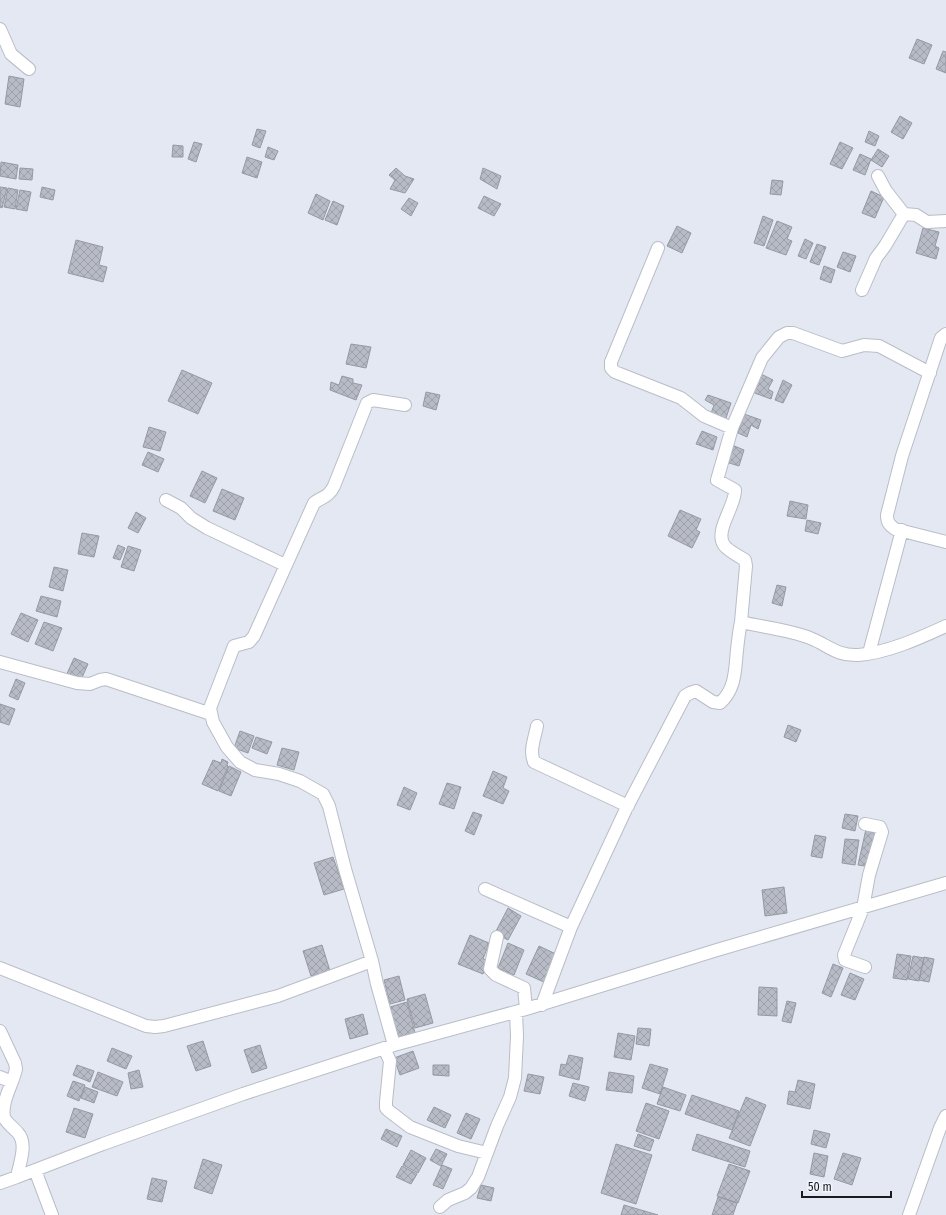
<svg xmlns="http://www.w3.org/2000/svg" width="946" height="1215" font-family="'Fira Sans Condensed',sans-serif">
<style>
.building{fill:url(#building-cross-hatch);stroke:#9599a2}
.lines{fill:none;stroke-linecap:round;stroke-linejoin:round}
.street-casing{stroke:#b9bdc7;stroke-width:14}
.street{stroke:#fff;stroke-width:12}
</style>
<defs>
<pattern id="building-cross-hatch" width="8" height="8" patternUnits="userSpaceOnUse"><rect width="8" height="8" fill="#b7bbc5"/><path d="M0 0l8 8M0 8l8-8" fill="none" stroke="#9da0a9"/></pattern>
</defs>
<rect width="100%" height="100%" fill="#e4e8f2"/>
<path class="building" d="M917,39L932,45L924,64L909,58Z
M943,51L946,52V73L936,69Z
M9,76L24,79L20,107L5,104Z
M900,116L912,123L903,139L891,132Z
M257,129L266,131L260,148L252,145Z
M869,131L879,136L875,146L865,142Z
M194,142L202,144L196,162L188,159Z
M840,142L853,148L842,169L830,164Z
M173,145L183,146V157H172Z
M268,147L278,151L274,160L265,157Z
M878,149L889,156L882,167L871,160Z
M860,154L871,159L865,175L853,170Z
M247,157L262,162L257,178L242,173Z
M1,162L18,165L16,179L0,176Z
M20,168L33,169L32,180L19,179Z
M396,168L405,176L414,179L405,193L390,189L395,180L389,175Z
M483,168L501,176L497,189L480,179Z
M772,180L783,181L781,195L770,194Z
M0,187L7,188L2,208L0,207Z
M42,187L55,190L53,200L40,197Z
M8,188L18,190L15,209L4,207Z
M20,190L31,192L27,211L16,209Z
M871,191L884,197L875,218L862,213Z
M316,194L330,201L323,220L308,213Z
M484,196L501,204L494,216L478,208Z
M409,198L418,203L411,216L401,209Z
M333,201L344,206L337,225L325,220Z
M763,216L773,220L764,246L754,243Z
M777,221L792,227L787,239L792,241L786,255L766,248Z
M677,226L691,233L682,253L667,246Z
M923,228L939,232L935,246L939,248L936,259L916,253Z
M805,239L813,243L806,259L798,256Z
M76,240L103,247L99,265L107,267L103,282L68,273Z
M817,244L826,247L819,265L810,262Z
M843,252L856,256L850,272L837,267Z
M824,266L835,270L831,283L820,279Z
M351,344L371,347L366,368L346,364Z
M182,370L212,383L198,414L168,401Z
M761,374L773,380L768,389L773,392L771,399L752,392Z
M342,376L353,379V383L362,385L356,400L330,390L331,382L339,385Z
M783,380L792,385L783,403L775,400Z
M426,392L440,395L436,410L423,406Z
M708,395L731,403L725,421L710,416L714,405L705,400Z
M744,414L761,420L758,429L751,425L747,437L738,433Z
M149,427L166,432L160,451L143,447Z
M702,431L717,437L713,450L696,444Z
M732,445L744,450L739,466L726,462Z
M148,452L164,459L158,472L142,465Z
M202,471L217,478L205,503L190,496Z
M222,489L244,498L235,520L213,511Z
M790,501L808,505L806,519L787,516Z
M680,510L701,519L696,530L700,532L692,548L668,536Z
M136,512L146,518L138,533L128,528Z
M807,520L821,523L818,534L805,531Z
M82,533L99,536L94,557L78,554Z
M118,545L125,548L120,560L113,558Z
M128,546L141,550L134,571L121,567Z
M54,567L68,570L63,591L49,587Z
M777,585L786,587L782,606L772,603Z
M41,596L61,601L57,617L36,611Z
M21,613L38,620L28,642L11,634Z
M44,622L62,628L53,651L35,644Z
M74,658L88,664L80,682L66,676Z
M16,679L25,683L18,700L9,696Z
M0,704L15,709L9,725L0,722Z
M788,725L801,730L796,742L784,737Z
M240,731L254,736L248,753L234,748Z
M256,737L272,742L267,754L252,748Z
M282,748L299,752L294,770L277,765Z
M222,759L228,762L227,765L228,766L218,791L202,784L213,760L221,763Z
M229,766L241,772L231,796L219,791Z
M493,771L507,777L503,788L509,791L503,804L483,796Z
M447,783L461,787L454,809L439,804Z
M404,787L417,793L410,810L397,805Z
M473,812L482,815L474,835L465,831Z
M845,814L858,816L855,831L842,828Z
M866,829L879,832L871,867L858,865Z
M815,835L826,837L822,858L811,856Z
M845,839L859,840L855,865L842,863Z
M333,857L344,889L324,895L314,863Z
M784,887L787,913L765,916L762,890Z
M508,908L521,916L508,940L495,933Z
M470,935L489,943L483,959L488,961L483,974L458,964Z
M508,943L524,950L514,975L498,968Z
M322,945L330,971L311,976L303,951Z
M539,946L558,955L546,983L526,974Z
M897,954L911,956L907,980L893,978Z
M913,956L924,958L919,981L908,979Z
M924,957L934,959L929,982L919,980Z
M833,964L843,968L831,997L822,993Z
M850,973L864,979L855,1000L841,995Z
M399,976L405,1000L390,1004L384,980Z
M759,987L777,988V1016L758,1015Z
M425,994L433,1023L415,1028L407,999Z
M787,1001L796,1003L791,1023L782,1021Z
M407,1002L415,1033L397,1037L390,1007Z
M363,1014L368,1034L350,1039L345,1019Z
M638,1028L651,1029L649,1046L636,1044Z
M618,1033L635,1036L631,1060L614,1057Z
M203,1041L211,1066L196,1071L187,1046Z
M260,1045L267,1068L252,1073L244,1050Z
M112,1048L132,1056L126,1069L107,1061Z
M413,1051L419,1068L400,1075L394,1058Z
M569,1055L583,1058L579,1080L559,1075L561,1064L566,1065Z
M650,1064L668,1069L660,1094L642,1088Z
M77,1065L94,1071L90,1082L73,1075Z
M433,1065H449V1076L433,1075Z
M139,1070L143,1087L131,1089L128,1073Z
M98,1072L123,1082L117,1096L92,1087Z
M609,1072L634,1076L632,1093L606,1090Z
M528,1074L544,1077L540,1094L524,1091Z
M798,1080L815,1084L810,1109L787,1104L789,1091L795,1092Z
M73,1081L85,1085L79,1101L67,1096Z
M573,1083L589,1087L585,1101L569,1096Z
M85,1087L98,1092L94,1103L81,1098Z
M663,1087L686,1095L680,1111L657,1104Z
M692,1095L739,1111L732,1130L685,1114Z
M746,1097L766,1105L750,1146L729,1138Z
M646,1103L669,1111L659,1139L636,1131Z
M434,1107L451,1115L445,1128L427,1120Z
M74,1108L93,1114L85,1138L66,1132Z
M466,1113L480,1119L471,1139L457,1133Z
M386,1129L402,1136L397,1147L381,1139Z
M814,1130L830,1134L826,1148L811,1144Z
M638,1134L654,1140L650,1151L634,1146Z
M697,1134L750,1151L745,1167L692,1150Z
M616,1144L652,1155L636,1204L601,1193Z
M436,1149L447,1154L441,1166L430,1160Z
M411,1150L426,1158L418,1173L403,1165Z
M814,1153L828,1156L824,1177L810,1174Z
M843,1153L861,1158L852,1185L834,1179Z
M203,1159L222,1165L212,1194L194,1188Z
M729,1164L750,1171L738,1203L717,1196Z
M442,1165L452,1169L443,1189L433,1185Z
M402,1166L417,1174L411,1184L396,1177Z
M152,1178L167,1181L162,1202L147,1199Z
M481,1185L494,1188L491,1201L477,1198Z
M718,1197L737,1203L733,1215H712Z
M624,1205L658,1215H621Z"/>
<g class="lines">
<defs>
<path id="street" d="M0,29L11,54L29,69
M878,176L886,191L904,214
M658,248L611,362V368L615,372L681,398L704,416L732,428
M862,290L876,258L885,246L904,214L916,215L927,222L946,221
M946,334L941,338L902,456L887,515C887,522 889,525 895,529L946,542
M930,373L879,346L864,345L842,351L793,333H787L779,337L762,358L732,428L717,480L735,490C736,505 714,531 724,545C726,549 740,557 745,560L746,566L741,622C762,627 790,630 810,638C828,645 836,656 858,655C887,653 920,638 946,626
M166,500L181,508L191,518L207,528L285,565
M869,653L902,530
M0,662L77,683L90,684L100,680L106,679L211,714
M537,726C535,737 529,751 534,762L628,806
M865,824L880,827L882,832L869,875L863,908L844,955L845,960L865,967
M485,889L571,927
M497,937L490,969L496,975L524,988L526,1009
M0,968L146,1026L155,1027L164,1026L278,996L372,961
M542,1005L571,927L626,809L685,696L690,693L696,691L713,702L720,703C736,689 735,669 737,650C738,641 739,631 741,622
M0,1031L15,1063L16,1069C13,1084 1,1101 4,1117C6,1123 14,1128 18,1133C28,1144 19,1165 17,1177
M394,1045L377,984L372,961L345,869L329,806L323,794L300,781L279,774L255,770L240,762L227,747L213,722L210,708L234,646L249,642L254,636L314,503C323,496 328,498 334,486L367,403L373,400L405,405
M384,1048L390,1061L386,1102V1108L389,1111L410,1127L458,1146L487,1153
M0,1077L12,1082
M35,1170L52,1215
M0,1183L17,1177L103,1144L243,1094L394,1045L526,1009L717,950L946,883
M440,1207L448,1200L465,1193L471,1188L478,1177L497,1126L510,1097L515,1078L517,1036L516,1012
M909,1215L940,1128L946,1116"/>
</defs>
<use href="#street" class="street-casing"/>
<use href="#street" class="street"/>
</g>
<path d="M802 1191v6h89v-6" fill="none" stroke="#191b1e" stroke-width="2"/>
<text x="808" y="1191" font-size="12" fill="#191b1e" stroke="#f2f5fd" stroke-width="3" paint-order="stroke">50 m</text>
</svg>
